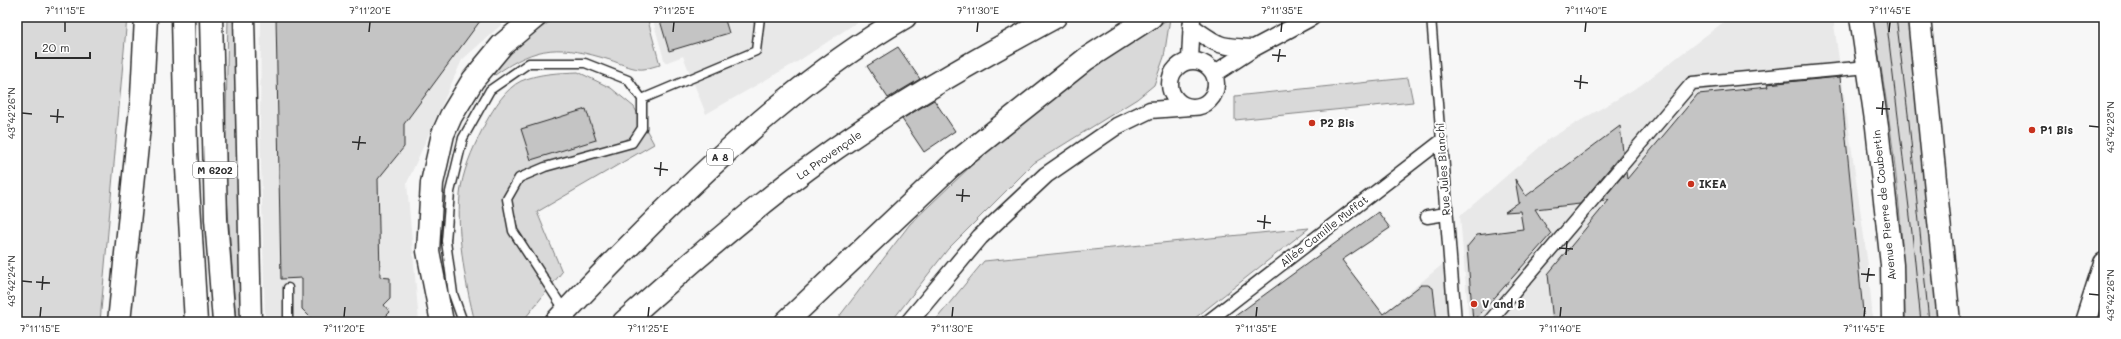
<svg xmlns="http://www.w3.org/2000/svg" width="2121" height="339" font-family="Mali,sans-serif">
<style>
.built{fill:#e8e8e8}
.green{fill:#d9d9d9;stroke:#828282}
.building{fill:#c4c4c4;stroke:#2b2b2b}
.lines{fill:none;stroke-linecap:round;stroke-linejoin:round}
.service-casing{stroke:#2b2b2b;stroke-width:11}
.pedestrian-casing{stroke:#2b2b2b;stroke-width:15}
.minor-casing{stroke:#2b2b2b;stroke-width:19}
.tertiary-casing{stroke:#2b2b2b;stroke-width:23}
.secondary-casing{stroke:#2b2b2b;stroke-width:25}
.primary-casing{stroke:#2b2b2b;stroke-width:25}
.motorway-casing{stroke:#2b2b2b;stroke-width:25}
.service{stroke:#fff;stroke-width:8}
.pedestrian{stroke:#fff;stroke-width:12}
.minor{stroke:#fff;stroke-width:16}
.tertiary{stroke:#fff;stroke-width:20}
.secondary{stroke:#fff;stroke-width:22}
.primary{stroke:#fff;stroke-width:22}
.motorway{stroke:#fff;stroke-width:22}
.tram{stroke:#2b2b2b;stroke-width:1}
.ticks{fill:none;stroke:#2b2b2b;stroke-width:1.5}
.poi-dot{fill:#c8321e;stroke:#fff;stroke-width:1.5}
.labels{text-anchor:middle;stroke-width:4;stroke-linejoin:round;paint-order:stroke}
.shield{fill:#fff;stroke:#6b6b6b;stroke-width:1}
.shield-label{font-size:10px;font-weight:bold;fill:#2b2b2b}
.poi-label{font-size:11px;font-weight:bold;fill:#2b2b2b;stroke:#fff;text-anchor:start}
.street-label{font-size:11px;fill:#2b2b2b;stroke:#fff}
.neatline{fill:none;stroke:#2b2b2b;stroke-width:1.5}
.ticks-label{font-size:10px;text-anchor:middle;fill:#2b2b2b}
</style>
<rect width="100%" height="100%" fill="#f7f7f7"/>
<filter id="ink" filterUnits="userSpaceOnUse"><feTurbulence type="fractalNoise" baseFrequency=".025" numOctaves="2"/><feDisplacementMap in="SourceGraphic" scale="8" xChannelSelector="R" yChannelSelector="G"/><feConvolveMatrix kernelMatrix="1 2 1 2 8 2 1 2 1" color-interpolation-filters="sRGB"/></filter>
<g filter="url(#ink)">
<path class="built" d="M261,17H510L462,60L407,183L419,322H265L260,124Z
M652,17H865L797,62L706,114L683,56L665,63Z
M1730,17H1833L1868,265L1873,322H1469L1460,216L1549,139L1641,85Z
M1450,258L1455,322H1372L1383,314Z"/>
<path class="green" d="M17,17H127L100,322H17Z
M228,17H237L246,322H236L225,169Z
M557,17H647L660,65C654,66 645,70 639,69C630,68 619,63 610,60C561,45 538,44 495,75L492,71C510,48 533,33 557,17Z
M1872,17H1909L1940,322H1905C1904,220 1891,117 1872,17Z
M1170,18L1164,57L1154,85L1137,99L1034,163L948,249L891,322H835L910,224L993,145L1089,69Z
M578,72L611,88L634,107L654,144L537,212L562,272L522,322H475C465,283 455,226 461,187C465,164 476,142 486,122C494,108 506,88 521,81C540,73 558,73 578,72Z
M1408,78L1413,102L1235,120V96Z
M1309,228L1190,322H934L984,261Z"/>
<path class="building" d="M276,17H483L404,124V147L378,179L380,277L390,278V299L384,305L390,312L380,322H315L302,309V278L281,279Z
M659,17H724L729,33L669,51Z
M898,47L920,79L888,98L867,66Z
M1840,77L1864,322H1553L1548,274L1609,200L1601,201L1626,172L1627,179L1698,94L1768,87L1767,84Z
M934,100L955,131L924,152L902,119Z
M586,109L596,140L531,160L521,129Z
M1620,126L1623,152L1580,204L1535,209L1551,234L1473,322L1467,247L1477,235L1523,229L1520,211L1505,212L1519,202L1515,179L1526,196Z
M1378,212L1390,228L1342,260L1383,314L1421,285H1428L1433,288L1437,322H1227Z"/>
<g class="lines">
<defs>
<path id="service" d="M1431,17L1441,141
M642,99L756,51L760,17
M288,322V288
M463,322L453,294L446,241L450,192L463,138L490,90L529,63H585L628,80L642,99V128L632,143L545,167L519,178L507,199L513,231L565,311"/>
<path id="pedestrian" d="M1441,141L1455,322
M1427,217L1446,214
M1207,322L1441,141
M1489,322L1692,83L1857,68"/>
<path id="minor" d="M1191,26C1218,46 1220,47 1254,48
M1190,60L1192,18
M1170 84a23 23 0 1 1 46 0a23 23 0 1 1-46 0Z
M1214,74L1254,48L1312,17
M909,322L980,237L1046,175L1117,126L1150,110L1191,107"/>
<path id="tertiary" d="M244,17L251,322
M2085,322L2104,263"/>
<path id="secondary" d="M1861,17L1877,127L1892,265L1893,322
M1919,17L1949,322"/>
<path id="primary" d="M183,17L186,151L196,322
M211,17L216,219L224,322"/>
<path id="motorway" d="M119,322L142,97L146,17
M442,322L428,251L432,183L443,134L451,116L473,80L502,45L535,17
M556,322C589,286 623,252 657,218C733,143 813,70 905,17
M624,322C683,269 743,217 807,169C885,111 970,63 1055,17
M786,322L950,167L1086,59L1151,17"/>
</defs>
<use href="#service" class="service-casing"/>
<use href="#pedestrian" class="pedestrian-casing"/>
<use href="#minor" class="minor-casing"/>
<use href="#tertiary" class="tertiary-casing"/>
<use href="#secondary" class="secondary-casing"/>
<use href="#primary" class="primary-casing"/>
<use href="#motorway" class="motorway-casing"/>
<use href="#service" class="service"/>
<use href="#pedestrian" class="pedestrian"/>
<use href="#minor" class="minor"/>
<use href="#tertiary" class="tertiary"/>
<use href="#secondary" class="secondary"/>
<use href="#primary" class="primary"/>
<use href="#motorway" class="motorway"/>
<path class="tram" d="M1886,17L1912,233L1921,322
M1896,17L1909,122L1929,322"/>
</g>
</g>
<path class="ticks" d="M65,32V22M369,32L370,22M673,32L674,22M977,32L978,22M1281,32L1282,22M1585,32L1586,22M1889,32L1890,22M1272,55L1286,56M1278,62L1280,49M1574,81L1588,83M1580,89L1581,75M1876,108L1890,109M22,113L32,114M1882,115L1883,101M50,116L64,117M57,123L58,109M2089,126L2099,127M352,142L366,143M358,150L360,136M654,168L668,170M660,176L661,162M956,195L970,196M962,202L963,189M1257,221L1271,223M1264,229L1265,215M1559,248L1573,249M1566,255L1567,241M1861,274L1875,275M22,281L32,282M36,282L50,283M1867,282L1869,268M42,290L43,276M2089,294L2099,295M40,317L41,307M344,317L345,307M648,317L649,307M952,317L953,307M1256,317L1257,307M1560,317L1561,307M1864,317L1865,307"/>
<g class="poi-dot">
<circle cx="1312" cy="123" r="4"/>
<circle cx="2032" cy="130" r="4"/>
<circle cx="1691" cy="184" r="4"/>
<circle cx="1474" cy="304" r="4"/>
</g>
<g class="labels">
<g class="shield">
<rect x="707" y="149" width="26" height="16" rx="3"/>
<rect x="193" y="162" width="44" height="16" rx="3"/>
</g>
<g class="shield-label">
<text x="720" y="161">A 8</text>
<text x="215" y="174">M 6202</text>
</g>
<g class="poi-label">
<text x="1320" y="127">P2 Bis</text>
<text x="2040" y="134">P1 Bis</text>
<text x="1699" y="188">IKEA</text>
<text x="1482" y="308">V and B</text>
</g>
<g class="street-label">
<text transform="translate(829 155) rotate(-35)" y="4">La Provençale</text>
<text transform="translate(1443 169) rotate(-94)" y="4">Rue Jules Bianchi</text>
<text transform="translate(1884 205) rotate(-96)" y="4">Avenue Pierre de Coubertin</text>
<text transform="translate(1324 231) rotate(-38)" y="4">Allée Camille Muffat</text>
</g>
</g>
<rect width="2121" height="339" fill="none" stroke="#fff" stroke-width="44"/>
<path d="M36 52v6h54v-6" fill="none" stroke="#2b2b2b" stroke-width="2"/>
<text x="42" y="52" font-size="12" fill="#2b2b2b" stroke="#ffffff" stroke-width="3" paint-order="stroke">20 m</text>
<rect x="22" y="22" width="2077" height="295" class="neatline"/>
<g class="ticks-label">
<text x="65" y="14">7°11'15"E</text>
<text x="370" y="14">7°11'20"E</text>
<text x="674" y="14">7°11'25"E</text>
<text x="978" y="14">7°11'30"E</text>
<text x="1282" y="14">7°11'35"E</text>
<text x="1586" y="14">7°11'40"E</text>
<text x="1890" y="14">7°11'45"E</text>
<text transform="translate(11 113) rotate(-90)" y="4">43°42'26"N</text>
<text transform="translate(2110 127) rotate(-90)" y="4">43°42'28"N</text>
<text transform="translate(11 281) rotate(-90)" y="4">43°42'24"N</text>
<text transform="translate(2110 295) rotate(-90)" y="4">43°42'26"N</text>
<text x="40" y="332">7°11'15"E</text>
<text x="344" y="332">7°11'20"E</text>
<text x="648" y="332">7°11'25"E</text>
<text x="952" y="332">7°11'30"E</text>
<text x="1256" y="332">7°11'35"E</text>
<text x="1560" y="332">7°11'40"E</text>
<text x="1864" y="332">7°11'45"E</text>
</g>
</svg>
